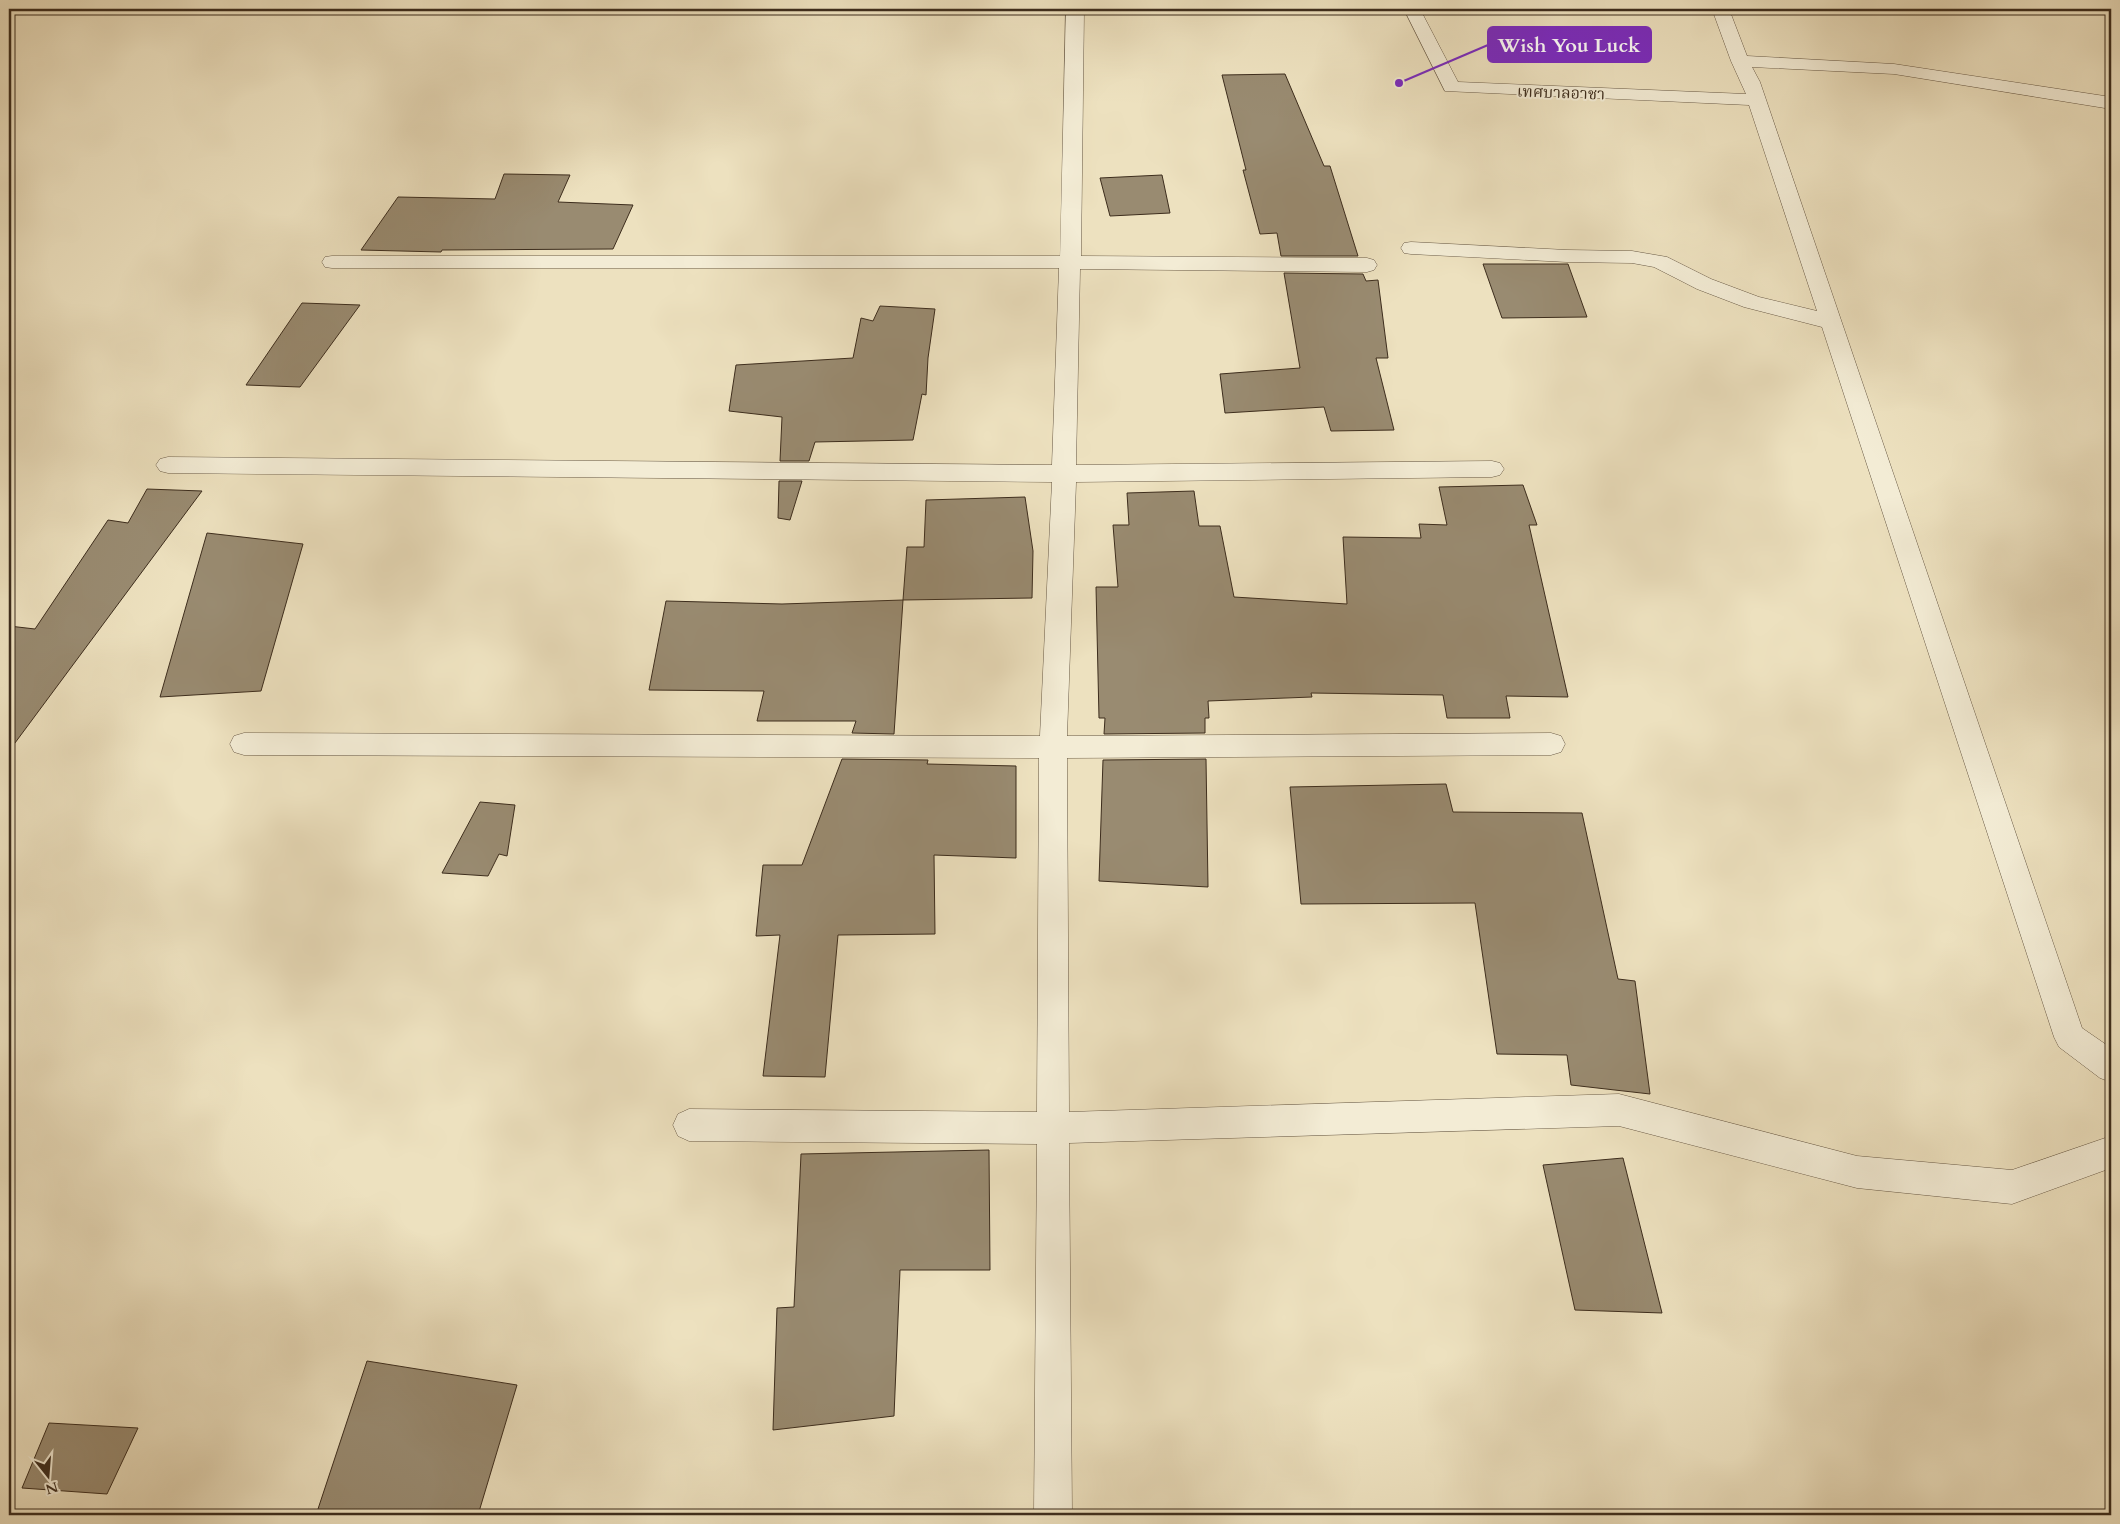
<svg xmlns="http://www.w3.org/2000/svg" width="2120" height="1524" font-family="Cardo,'Noto Serif Thai',serif">
<style>
.building{fill:#998b71;stroke:#3d2d1d}
.lines{fill:none;stroke-linecap:round;stroke-linejoin:round}
.minor-casing{stroke:#695a46;stroke-width:1}
.minor{fill:#f3ecd5;fill-rule:evenodd}
.labels{text-anchor:middle;stroke-width:4;stroke-linejoin:round;paint-order:stroke}
.far-street-label{font-size:16px;fill:#3d2d1d;stroke:#f3ecd5}
.leader{fill:none;stroke:#7b2cbf;stroke-width:2}
.callout-dot{fill:#7b2cbf;stroke:#f3ecd5;stroke-width:2}
.callout{fill:#7b2cbf;stroke:#7b2cbf;stroke-width:2}
.callout-label{font-size:20px;text-anchor:middle;font-weight:bold;fill:#fff}
</style>
<rect width="100%" height="100%" fill="#ede1bf"/>
<filter id="stains"><feTurbulence type="fractalNoise" baseFrequency=".004" numOctaves="4"/><feColorMatrix values="0 0 0 0 .2 0 0 0 0 .09 0 0 0 0 .02 0 0 0 .5 -.17"/></filter>
<radialGradient id="worn" r=".72"><stop offset=".6" stop-color="#630" stop-opacity="0"/><stop offset="1" stop-color="#630" stop-opacity=".3"/></radialGradient>
<path class="building" d="M1285,74L1324,166H1330L1358,256H1281L1277,233L1260,234L1243,170H1246L1222,75Z
M504,174L570,175L558,202L633,205L613,249L442,250L441,252L361,250L398,197L495,199Z
M1162,175L1170,213L1110,216L1100,178Z
M1483,264H1568L1587,317L1502,318Z
M1284,273L1363,274L1366,281L1378,280L1388,358H1376L1394,430L1331,431L1324,407L1225,413L1220,374L1300,368Z
M302,303L360,305L300,387L246,385Z
M880,306L935,309L928,358L926,395L922,394L913,440L815,442L809,461H780L782,417L729,411L736,365L853,358L861,318L873,321Z
M779,481H802L790,520L778,518Z
M1523,485L1537,525H1529L1568,697L1506,696L1510,718H1447L1443,695L1311,693L1312,697L1208,701L1209,718H1205V733L1104,734L1105,718H1099L1096,587H1118L1113,525H1129L1127,493L1194,491L1199,526H1220L1234,597L1347,604L1343,537L1421,538L1419,524L1447,525L1439,487Z
M147,489L202,491L9,751V626L35,629L108,520L128,523Z
M1025,497L1033,551L1032,598L903,600L907,547H924L926,500Z
M207,533L303,544L261,691L160,697Z
M903,600L894,734L852,733L856,721H757L764,691L649,690L666,601L782,604Z
M842,759L928,760L927,764L1016,766V858L934,855L935,934L838,935L825,1077L763,1076L780,935L756,936L763,865H802Z
M1206,759L1208,887L1099,881L1103,760Z
M1446,784L1453,812L1582,813L1618,979L1635,981L1650,1094L1571,1085L1567,1055L1497,1054L1475,903L1301,904L1290,787Z
M480,802L515,805L507,856L499,854L488,876L442,873Z
M989,1150L990,1270H900L894,1416L773,1430L777,1308L794,1307L801,1154Z
M1623,1158L1662,1313L1575,1310L1543,1165Z
M367,1361L517,1385L478,1515H316Z
M49,1423L138,1428L107,1494L22,1488Z"/>
<g class="lines">
<defs>
<path id="minor" d="M1066,9H1084L1081,256L1367,258L1374,260L1377,265L1374,270L1367,272L1080,269L1076,465L1492,461L1500,463L1504,469L1500,475L1492,477L1076,482L1067,736L1551,733L1561,736L1565,744L1561,752L1551,755L1067,758L1069,1112L1619,1094L1857,1156L2012,1170L2111,1136V1168L2012,1204L1857,1188L1619,1126L1069,1143L1072,1515H1034L1037,1144L689,1141L678,1136L673,1125L678,1114L689,1109L1037,1112L1039,758L244,755L234,752L230,744L234,736L244,733L1040,736L1052,482L168,473L160,471L156,465L160,459L168,457L1052,465L1059,268H332L325,267L322,262L325,257L332,256H1060Z
M1404,9H1420L1458,82L1746,94L1731,61L1712,9H1729L1747,56L1894,64L2111,97V109L1894,74L1752,67L1760,82L2082,1028L2111,1048V1082L2100,1078L2059,1047L2054,1037L1822,327L1744,307L1697,289L1654,267L1632,263L1567,262L1411,254L1404,253L1401,248L1404,243L1411,242L1567,250L1632,251L1667,257L1711,279L1759,297L1817,311L1749,105L1445,91Z"/>
</defs>
<use href="#minor" class="minor-casing"/>
<use href="#minor" class="minor"/>
</g>
<g class="labels">
<g class="far-street-label">
<text transform="translate(1561 92) rotate(2)" y="6">เทศบาลอาชา</text>
</g>
</g>
<path class="leader" d="M1399 83L1488 45"/>
<circle class="callout-dot" cx="1399" cy="83" r="5"/>
<rect class="callout" x="1488" y="27" width="163" height="35" rx="5"/>
<g class="callout-label">
<text x="1569" y="52">Wish You Luck</text>
</g>
<rect width="2120" height="1524" fill="none" stroke="#ede1bf" stroke-width="30"/>
<rect x="10" y="10" width="2100" height="1504" fill="none" stroke="#3d2d1d" stroke-width="2.5"/>
<rect x="15" y="15" width="2090" height="1494" fill="none" stroke="#3d2d1d"/>
<g transform="translate(48 1476) rotate(163)" stroke="#f3ecd5" stroke-width="4" paint-order="stroke">
<path d="M0-4L9 19L0 12L-9 19Z" fill="#3d2d1d"/>
<text y="-8" font-size="14" font-weight="bold" text-anchor="middle" fill="#3d2d1d">N</text>
</g>
<rect width="100%" height="100%" filter="url(#stains)"/>
<rect width="100%" height="100%" fill="url(#worn)"/>
</svg>
